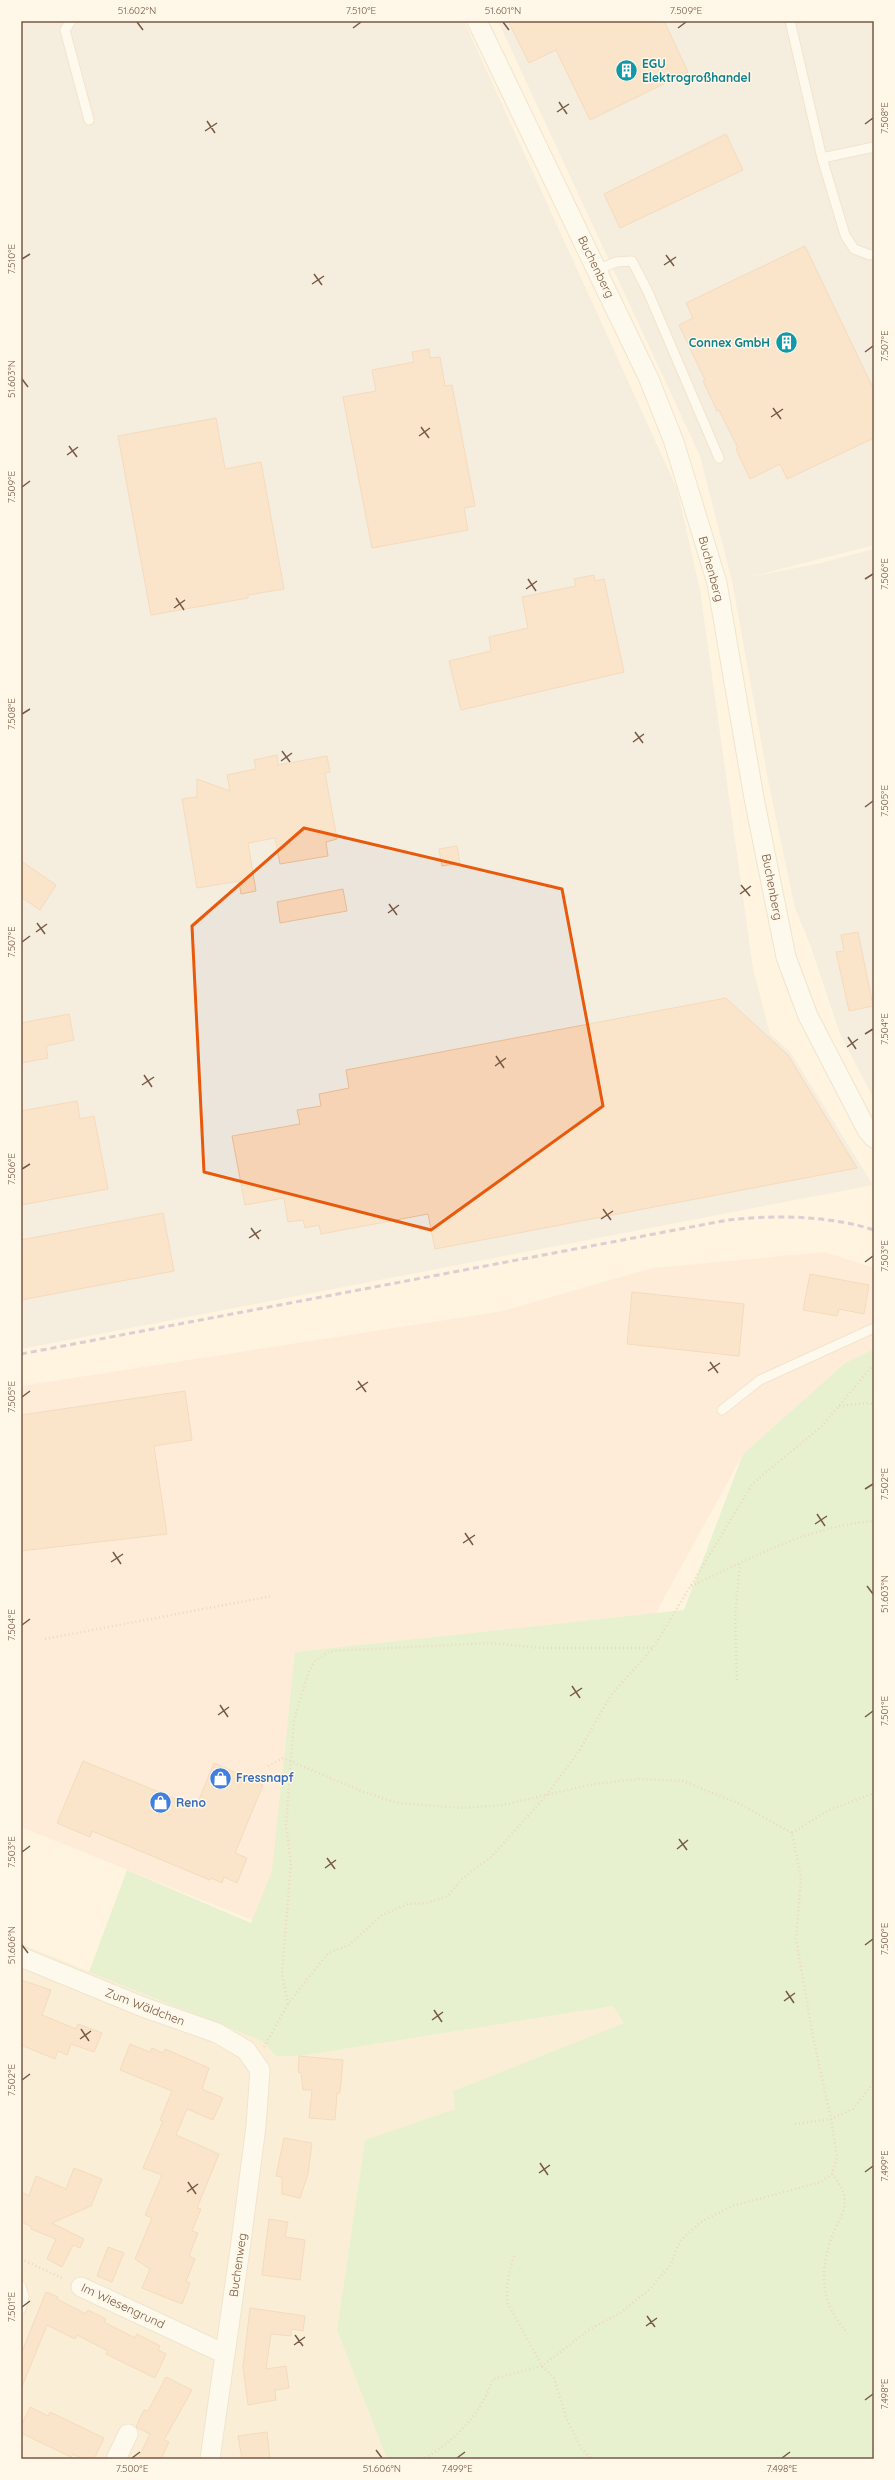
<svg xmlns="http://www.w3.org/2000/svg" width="895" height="2480" font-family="Quicksand,sans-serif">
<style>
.residential{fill:#f6e7cd}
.commercial{fill:#ffe3d2}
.industrial{fill:#ece5db}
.green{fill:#cdecbd}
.building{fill:#f6d3b4;stroke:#eabb93}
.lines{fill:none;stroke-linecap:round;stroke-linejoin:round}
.lane-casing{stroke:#e3d1bb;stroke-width:11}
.street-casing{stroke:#e3d1bb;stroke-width:21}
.path{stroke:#dab798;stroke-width:2.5;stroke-dasharray:1 3;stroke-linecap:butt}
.lane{stroke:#fff;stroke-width:9}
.street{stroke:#fff;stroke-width:19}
.rail{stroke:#b79ec8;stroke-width:3;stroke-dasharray:6 4;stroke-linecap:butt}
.marked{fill:none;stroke:#e8590c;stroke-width:3;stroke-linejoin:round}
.ticks{fill:none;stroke:#775a45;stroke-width:1.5}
.labels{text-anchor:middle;stroke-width:3;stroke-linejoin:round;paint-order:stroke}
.culture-label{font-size:12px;font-weight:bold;fill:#0d838f;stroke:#fff7e7;text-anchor:start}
.street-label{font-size:12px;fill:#775a45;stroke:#fff7e7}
.shop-label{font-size:12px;font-weight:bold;fill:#366cbe;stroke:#fff7e7;text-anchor:start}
.neatline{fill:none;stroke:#775a45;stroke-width:1.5}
.ticks-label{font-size:10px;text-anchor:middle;fill:#775a45}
</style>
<rect width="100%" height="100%" fill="#fef4df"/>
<path class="residential" d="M21,1944L262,2041L276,2056H300L614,2006L624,2023L453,2091L456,2109L365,2140L337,2330L387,2459H21Z"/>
<path class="commercial" d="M825,1252L874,1268V1349L845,1363L743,1454L656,1613L295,1652L274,1929L21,1827V1386L503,1311L652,1268Z"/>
<path class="industrial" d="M21,21H464L677,489L700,590L753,969L770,1034L790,1052L873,1185L21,1349Z
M498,21H874V545L745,578L817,564L874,549V1099L840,1034L811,947L795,908L770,790L732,581L700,456Z"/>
<path class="green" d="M874,1349V2459H387L337,2330L365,2140L455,2109L453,2091L624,2023L613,2006L300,2056H276L262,2041L89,1972L127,1870L251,1923L272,1871L295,1652L684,1610L743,1454L845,1363Z"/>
<path class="building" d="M508,21H664L688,72L590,120L556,50L529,63Z
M726,134L743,170L620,228L604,194Z
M805,246L874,390V438L787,479L780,464L750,479L736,449L738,448L719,410L717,411L703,381L705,380L679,325L693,318L686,303Z
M429,349L430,358L440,357L445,386L452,385L475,506L464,508L468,530L372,548L343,397L376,391L372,370L414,362L412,352Z
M216,418L225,469L261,462L284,589L248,595V598L151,615L118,436Z
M594,575L595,581L604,579L624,672L461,710L449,661L491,651L489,637L528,628L522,597L576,586L574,579Z
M277,755L278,765L327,756L330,772L325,773L337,839L326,842L328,856L280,864L275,838L248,843L256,891L241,894L239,881L197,888L182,799L197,797V779L230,791L227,775L256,769L254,760Z
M457,846L460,863L442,866L439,849Z
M21,861L56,885L40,910L21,897Z
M343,889L347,911L280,923L277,902Z
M858,932L873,1006L849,1011L836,952L844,951L841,935Z
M726,998L788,1055L857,1168L435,1249L428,1214L321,1234L319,1225L305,1228L303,1220L288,1222L284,1198L245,1205L232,1136L300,1124L297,1110L321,1106L319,1094L349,1088L346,1070Z
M69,1014L74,1040L46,1046L48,1058L21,1063V1023Z
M77,1101L80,1119L94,1116L108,1189L21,1205V1111Z
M163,1213L174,1271L21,1300V1240Z
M810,1274L869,1285L864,1314L839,1309L837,1316L803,1310Z
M632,1292L744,1304L739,1356L627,1344Z
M185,1391L192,1440L154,1446L167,1534L21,1551V1415Z
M83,1761L196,1807L214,1763L263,1785L235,1853L247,1858L237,1883L224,1877L222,1883L211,1878L210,1880L92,1831L90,1837L57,1823Z
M21,1980L51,1990L42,2015L76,2029L78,2024L102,2033L94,2052L71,2044L67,2055L58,2051L55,2059L21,2045Z
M130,2044L150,2052L152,2048L163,2053L165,2049L209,2068L202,2089L223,2098L213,2120L187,2109L176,2135L219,2154L197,2208L201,2209L192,2231L198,2233L189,2256L195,2259L186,2281L190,2283L182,2304L142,2288L150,2269L135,2259L152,2218L145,2215L162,2175L143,2168L163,2121L160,2120L172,2091L120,2070Z
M299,2056L343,2060L340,2093H337L335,2120L309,2118L312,2090H303L301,2073L298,2072Z
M284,2138L312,2143L308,2174L300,2198L282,2194V2177L276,2176Z
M74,2168L102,2179L91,2206L52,2223L84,2239L80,2248L73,2245L62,2267L47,2259L56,2239L31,2229L32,2227L21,2222V2192L29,2196L36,2176L66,2189Z
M269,2219L288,2222L285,2237L305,2240L300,2280L262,2275Z
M108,2247L124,2253L112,2282L97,2276Z
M46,2292L58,2297L57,2299L86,2314L88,2310L106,2319L104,2322L135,2338L137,2334L160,2346L158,2350L166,2354L155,2378L106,2354L108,2351L77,2335L75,2339L47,2325L21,2389V2354Z
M250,2308L305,2316L303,2331L291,2329V2336L271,2334L266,2369L286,2366L289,2388L275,2390L276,2400L248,2405L243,2367Z
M166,2377L192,2390L164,2440L169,2442L161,2459H138L150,2434L136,2427L144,2410L148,2411Z
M30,2407L48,2416L50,2412L104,2438L94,2459H83L73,2454L71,2457L21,2433V2426Z
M267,2432L270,2459H242L238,2436Z"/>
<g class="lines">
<defs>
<path id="lane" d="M71,21L65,30L89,120
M790,21L822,158L845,235L854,249L870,255L874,254
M822,158L874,147
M597,270L616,262L632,261L648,292L719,458
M722,1410L760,1380L874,1328
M21,2286L24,2296L21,2309"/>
<path id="street" d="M477,21L649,379L674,442L717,583L754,798L786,957L808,1016L867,1130L874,1138
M21,1957L143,2007L217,2033L246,2050L260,2070L256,2126L241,2242L210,2459
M81,2287L225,2354
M116,2459L128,2434"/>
</defs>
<use href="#lane" class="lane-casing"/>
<use href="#street" class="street-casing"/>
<path class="path" d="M839,1406L869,1403L874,1405
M691,1586C750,1559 808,1526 874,1521
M45,1639L272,1596
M737,1680L735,1616L740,1564
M268,1766L283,1758L364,1792L397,1803L463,1808L502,1805L594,1784L639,1779L683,1781L740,1804L792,1833L801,1878L796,1939L813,2037L831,2119L837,2157L832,2174L821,2182L732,2206L701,2222L680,2241L671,2264L650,2289L620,2313L590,2329L542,2366L493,2379C480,2416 457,2438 424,2459
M792,1833L827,1811L874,1793
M288,2004L282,1974L291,1863L286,1825L294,1720L309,1671L315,1661L330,1651L491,1643L541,1648H652
M264,2047L288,2004L328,1953L349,1945L382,1915L408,1904L427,1903L448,1896L462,1879L491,1857L546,1796L579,1751L611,1695L653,1648L753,1483L822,1426L874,1364
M795,2124L831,2119L853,2109L874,2082
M832,2174C840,2183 847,2195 844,2208C842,2218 834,2229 831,2239C819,2275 821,2305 848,2333
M514,2256C509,2272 505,2287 508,2304L542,2366L554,2378L567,2420L581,2448L592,2459
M21,2259L64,2279"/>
<use href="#lane" class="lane"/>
<use href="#street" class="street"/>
<path class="rail" d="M21,1354L728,1220C776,1215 827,1215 874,1230"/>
</g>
<path d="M0 0H895V2480H0ZM304,828L562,889L603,1106L431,1230L204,1172L192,926Z" fill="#fef4df" fill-opacity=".55" fill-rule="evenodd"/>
<path class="marked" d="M304,828L562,889L603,1106L431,1230L204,1172L192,926Z"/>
<path class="ticks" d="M137,22L143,30M503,22L509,30M353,28L361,22M678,28L686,22M559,102L567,114M557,112L569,104M207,121L215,133M865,124L873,118M205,131L217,123M666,255L674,266M22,259L30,254M664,265L676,257M314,274L322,285M312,284L324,276M865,352L873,346M22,379L28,387M773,408L781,419M771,417L783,409M421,427L429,438M419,436L430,428M69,446L77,457M67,455L78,447M22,487L30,481M528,579L536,591M865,579L873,574M526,589L537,581M176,598L184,610M174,608L185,600M22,714L30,709M635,732L643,743M633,742L644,734M282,751L290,762M281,761L292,753M865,807L873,801M741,885L750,896M740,894L751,886M389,904L397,915M388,913L399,905M37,923L45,934M36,932L47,924M22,942L30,936M865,1034L873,1029M848,1037L856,1049M847,1047L858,1039M496,1056L504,1068M495,1066L506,1058M144,1075L152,1087M142,1085L154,1077M22,1169L30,1164M603,1209L611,1220M601,1219L613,1211M251,1228L259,1239M249,1238L261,1230M865,1262L873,1256M710,1362L718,1373M708,1371L720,1363M358,1381L366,1392M356,1390L368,1382M22,1397L30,1391M865,1489L873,1484M817,1514L825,1526M815,1524L827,1516M465,1533L473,1545M463,1543L475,1535M113,1552L121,1564M111,1562L123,1554M867,1586L873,1594M22,1625L30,1619M572,1686L580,1698M570,1696L582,1688M220,1705L228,1717M218,1715L229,1707M865,1717L873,1711M679,1839L687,1850M677,1849L688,1840M22,1852L30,1846M327,1858L335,1869M325,1868L336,1860M22,1945L28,1953M865,1945L873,1939M786,1991L794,2003M784,2001L795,1993M434,2010L442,2022M432,2020L443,2012M81,2029L89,2041M80,2039L91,2031M22,2080L30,2074M540,2163L548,2175M865,2172L873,2166M539,2173L550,2165M188,2182L196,2194M187,2192L198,2184M22,2307L30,2301M647,2316L655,2327M646,2326L657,2318M295,2335L303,2346M294,2345L305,2337M865,2400L873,2394M376,2450L382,2458M132,2458L140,2452M457,2458L465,2452M782,2458L790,2452"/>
<defs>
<symbol id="building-disc" viewBox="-11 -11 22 22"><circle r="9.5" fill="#0f9aa8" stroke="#fff7e7"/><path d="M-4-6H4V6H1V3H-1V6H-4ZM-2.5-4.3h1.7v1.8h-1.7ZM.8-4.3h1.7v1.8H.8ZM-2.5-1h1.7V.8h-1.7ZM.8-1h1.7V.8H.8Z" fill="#fff"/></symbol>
<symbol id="shop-disc" viewBox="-11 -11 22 22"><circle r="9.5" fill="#3f7fe0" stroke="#fff7e7"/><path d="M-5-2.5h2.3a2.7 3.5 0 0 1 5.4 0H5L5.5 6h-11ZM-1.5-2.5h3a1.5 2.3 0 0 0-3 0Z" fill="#fff"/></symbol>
</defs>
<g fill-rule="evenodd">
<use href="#building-disc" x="614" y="58" width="25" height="25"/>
<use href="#building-disc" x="774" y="330" width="25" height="25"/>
<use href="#shop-disc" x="208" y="1766" width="25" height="25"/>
<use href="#shop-disc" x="148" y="1790" width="25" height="25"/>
</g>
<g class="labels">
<g class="culture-label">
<text x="642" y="68">EGU<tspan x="642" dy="14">Elektrogroßhandel</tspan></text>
<text x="770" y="347" text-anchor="end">Connex GmbH</text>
</g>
<g class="street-label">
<text transform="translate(596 267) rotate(64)" y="4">Buchenberg</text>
<text transform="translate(711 569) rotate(75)" y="4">Buchenberg</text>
<text transform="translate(772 887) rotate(79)" y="4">Buchenberg</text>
<text transform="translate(145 2007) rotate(21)" y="4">Zum Wäldchen</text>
<text transform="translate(238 2265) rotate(-82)" y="4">Buchenweg</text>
<text transform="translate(123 2306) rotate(25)" y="4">Im Wiesengrund</text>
</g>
<g class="shop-label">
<text x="236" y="1782">Fressnapf</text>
<text x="176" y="1807">Reno</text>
</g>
</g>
<rect width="895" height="2480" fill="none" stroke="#fff7e7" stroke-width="44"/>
<rect x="22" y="22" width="851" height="2436" class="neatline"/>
<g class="ticks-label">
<text x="137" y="14">51.602°N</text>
<text x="361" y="14">7.510°E</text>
<text x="503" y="14">51.601°N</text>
<text x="686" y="14">7.509°E</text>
<text transform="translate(884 118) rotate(-90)" y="4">7.508°E</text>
<text transform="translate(11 259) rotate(-90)" y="4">7.510°E</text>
<text transform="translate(884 346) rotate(-90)" y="4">7.507°E</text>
<text transform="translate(11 379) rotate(-90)" y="4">51.603°N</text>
<text transform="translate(11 487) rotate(-90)" y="4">7.509°E</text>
<text transform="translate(884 574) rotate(-90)" y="4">7.506°E</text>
<text transform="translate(11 714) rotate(-90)" y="4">7.508°E</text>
<text transform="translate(884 801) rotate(-90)" y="4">7.505°E</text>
<text transform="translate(11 942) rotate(-90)" y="4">7.507°E</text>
<text transform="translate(884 1029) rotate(-90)" y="4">7.504°E</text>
<text transform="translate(11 1169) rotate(-90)" y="4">7.506°E</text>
<text transform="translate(884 1256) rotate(-90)" y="4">7.503°E</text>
<text transform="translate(11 1397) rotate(-90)" y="4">7.505°E</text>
<text transform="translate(884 1484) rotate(-90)" y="4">7.502°E</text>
<text transform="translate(884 1594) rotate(-90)" y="4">51.603°N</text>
<text transform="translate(11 1625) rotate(-90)" y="4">7.504°E</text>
<text transform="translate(884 1711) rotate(-90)" y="4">7.501°E</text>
<text transform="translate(11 1852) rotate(-90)" y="4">7.503°E</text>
<text transform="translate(884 1939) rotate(-90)" y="4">7.500°E</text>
<text transform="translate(11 1945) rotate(-90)" y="4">51.606°N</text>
<text transform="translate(11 2080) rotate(-90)" y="4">7.502°E</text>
<text transform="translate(884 2166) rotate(-90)" y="4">7.499°E</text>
<text transform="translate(11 2307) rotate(-90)" y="4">7.501°E</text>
<text transform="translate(884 2394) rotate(-90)" y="4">7.498°E</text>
<text x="132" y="2472">7.500°E</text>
<text x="382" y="2472">51.606°N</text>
<text x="457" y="2472">7.499°E</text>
<text x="782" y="2472">7.498°E</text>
</g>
</svg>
